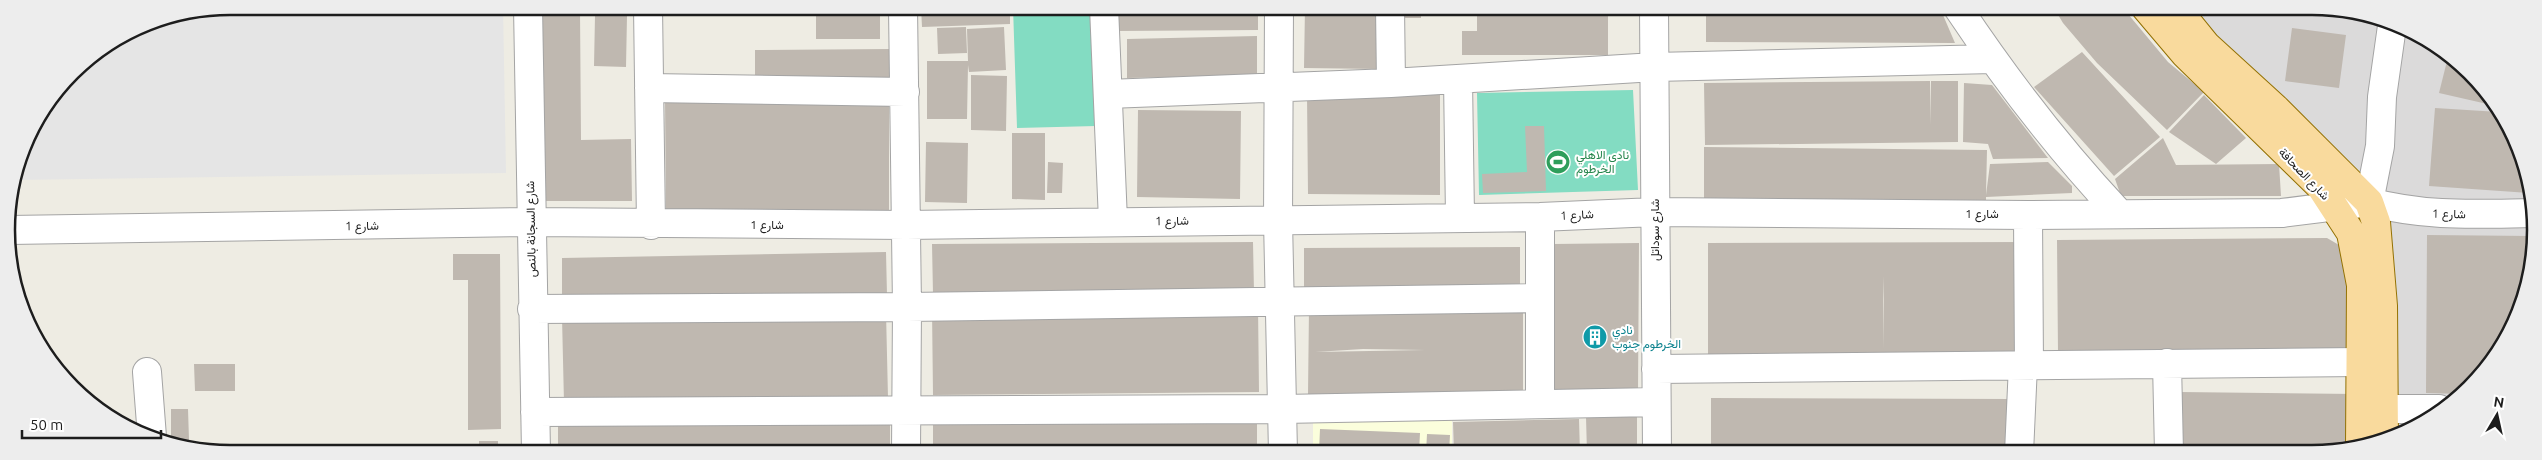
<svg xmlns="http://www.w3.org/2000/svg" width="2542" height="460" font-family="Ubuntu,Vazirmatn,sans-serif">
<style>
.residential{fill:#dbdada}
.education{fill:#fbfedc}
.pitch{fill:#83dcc2}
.parking{fill:#e5e5e5}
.building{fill:#bfb8b0;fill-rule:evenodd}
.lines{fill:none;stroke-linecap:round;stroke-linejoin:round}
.minor-casing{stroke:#a4a4a4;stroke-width:30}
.major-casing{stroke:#937103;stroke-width:30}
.minor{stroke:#fff;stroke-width:28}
.major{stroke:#f9da9d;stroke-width:28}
.labels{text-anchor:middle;stroke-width:4;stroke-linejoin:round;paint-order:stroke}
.leisure-label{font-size:12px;fill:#27864d;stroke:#fff;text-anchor:start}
.street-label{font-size:12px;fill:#1d1d1d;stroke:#fff}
.culture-label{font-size:12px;fill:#0d838f;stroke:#fff;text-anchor:start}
.rim{fill:none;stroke:#1d1d1d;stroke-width:2.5}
</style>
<rect width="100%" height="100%" fill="#eeece3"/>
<path class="residential" d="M2148,8H2341L2424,36L2489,94L2528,172L2534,259L2513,329L2470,388L2398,437L2373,442V233L2168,36Z"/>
<path class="education" d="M1313,418L1452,420V453H1313Z"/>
<path class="pitch" d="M1013,7H1092L1096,126L1017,128Z
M1633,90L1638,190L1479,195L1477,93Z"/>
<path class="parking" d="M230,6H503L506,173L15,180L23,144L72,72L145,23Z"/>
<path class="building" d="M816,7H880V39H816Z
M921,7H1010V24L922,27Z
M1117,7H1258V30L1118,31Z
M1305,7H1379L1378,69L1304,68Z
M1402,7H1421V18H1402Z
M1477,7H1608V55H1462V31H1477Z
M1706,8H1940L1955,43L1706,42Z
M2054,8H2123L2168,62L2204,92L2167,130L2097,63L2063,23Z
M540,11H580L581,140L631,139L632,201H542Z
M595,16H627L626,67L594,66Z
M966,27L967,53L938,54L937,28Z
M1004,27L1006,70L969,72L968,65L967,119H927V61H968L967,29Z
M2292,28L2346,35L2339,88L2285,81Z
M1257,36V75L1127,78V39Z
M890,49L891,86L755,87V50Z
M2082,52L2160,137L2114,176L2034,87Z
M2448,57L2489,94L2496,106L2439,93Z
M971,75L1007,76L1006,131L971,130Z
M1930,81L1931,125V81H1958V142L1705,145L1704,83Z
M1964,83L1992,85L2048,158L1993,159L1988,144L1963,142Z
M1440,94V195L1308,194L1307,95Z
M2204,95L2246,138L2216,164L2169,132Z
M889,97V210L666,211L665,99Z
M2435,108L2499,112L2528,172L2529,193L2429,186Z
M1138,110L1241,111L1240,199L1137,197Z
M1525,126H1544L1546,191L1483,193L1482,174L1527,172Z
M1012,133H1045V200L1012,199Z
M2163,138L2176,165L2279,164L2281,196H2121L2115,179Z
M926,142L968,143L967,203L925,202Z
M1704,147L1987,150L1986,195L1990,164L2048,162L2072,186V193L1986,197V201L1704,199Z
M1048,162L1063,163L1062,193H1047Z
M2427,235L2532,236L2534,259L2513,329L2470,388L2462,394L2426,393Z
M2327,238L2339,245L2346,257L2347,352L2058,353L2057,240Z
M1253,242L1254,292L933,294L932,244Z
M2025,242L2026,356L1708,355V243ZM1884,276L1883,349V301Z
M1639,243L1638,391H1552L1553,244Z
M1520,247V293L1304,294V248Z
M886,252L887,295L562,301V258Z
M453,254H500L501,429L468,430V280H453Z
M1258,306L1259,392L933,395L932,309Z
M1309,308L1523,309V393L1308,394ZM1363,349L1425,350L1315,352Z
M886,312L888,398L564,403L562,317Z
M194,364H235V391H195Z
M2180,392L2356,394V447L2327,453H2180Z
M1711,398L2011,399V453H1711Z
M171,409H188L189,440H171Z
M1257,412V453L933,452V419Z
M1637,415V453H1587L1586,417Z
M1579,419L1580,453H1454L1453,422Z
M890,422V452H558V425Z
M1320,429L1420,433L1419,453L1319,452Z
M1427,434L1450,435L1449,453H1426Z
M479,441H498V452H479Z"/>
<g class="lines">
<defs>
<path id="minor" d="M528,7L536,452
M648,7L651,225
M903,7L907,307L906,452
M1104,7L1113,221
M1279,7L1278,220L1283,453
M1390,7L1391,83
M1654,8L1657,453
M1958,8C2006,80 2060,150 2119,213
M1458,79L1460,217
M649,88L905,92
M1108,94L1391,83L1655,67L1993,59
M2369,202C2428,217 2472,214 2531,213
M2028,215L2029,366
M1540,217V402
M9,230L531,222L906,225L1540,217L1655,212L2028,215L2282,213L2369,202L2380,146L2382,97L2392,26
M532,309L907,307L1540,298
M2167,363L2169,453
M1656,369L2360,362
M147,372L152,437
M2384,409H2439
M535,412L1282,409L1656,402
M2019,453L2023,365"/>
<path id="major" d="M2146,8L2185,54L2321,187L2351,233L2361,285L2360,446
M2176,8L2206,45L2275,108L2369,202L2376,222L2383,306L2384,440"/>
</defs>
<use href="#minor" class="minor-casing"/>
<use href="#major" class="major-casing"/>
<use href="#minor" class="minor"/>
<use href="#major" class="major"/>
</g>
<defs>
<symbol id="stadium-disc" viewBox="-11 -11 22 22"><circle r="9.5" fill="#2e9e5b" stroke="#fff"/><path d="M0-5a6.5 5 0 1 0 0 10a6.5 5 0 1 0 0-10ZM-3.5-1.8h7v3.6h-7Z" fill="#fff"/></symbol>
<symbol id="building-disc" viewBox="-11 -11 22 22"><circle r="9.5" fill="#0f9aa8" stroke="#fff"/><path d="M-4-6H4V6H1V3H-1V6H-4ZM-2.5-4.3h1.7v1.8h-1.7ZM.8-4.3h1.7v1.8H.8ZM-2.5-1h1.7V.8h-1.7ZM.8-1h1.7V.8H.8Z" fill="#fff"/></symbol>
</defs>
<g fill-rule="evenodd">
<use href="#stadium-disc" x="1544" y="148" width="28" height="28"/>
<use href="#building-disc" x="1581" y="323" width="28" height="28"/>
</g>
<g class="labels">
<g class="leisure-label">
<text x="1576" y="159">نادي الاهلي<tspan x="1576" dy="14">الخرطوم</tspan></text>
</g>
<g class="street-label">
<text transform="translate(2304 174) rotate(46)" y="4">شارع الصحافة</text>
<text x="1982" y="218">شارع 1</text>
<text transform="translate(2449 214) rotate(1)" y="4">شارع 1</text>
<text transform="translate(1577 215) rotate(-3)" y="4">شارع 1</text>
<text transform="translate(1172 221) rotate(-1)" y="4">شارع 1</text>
<text x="767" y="229">شارع 1</text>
<text transform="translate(362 226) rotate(-1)" y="4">شارع 1</text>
<text transform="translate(531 229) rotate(-91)" y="4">شارع السجانة بالنص</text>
<text transform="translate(1655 230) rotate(-90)" y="4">شارع سوداتل</text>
</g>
<g class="culture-label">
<text x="1612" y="334">نادي<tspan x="1612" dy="14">الخرطوم جنوب</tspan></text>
</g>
</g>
<path d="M0 0H2542V460H0ZM230 15H2312A215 215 0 0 1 2527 230V230A215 215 0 0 1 2312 445H230A215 215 0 0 1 15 230V230A215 215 0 0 1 230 15Z" fill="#ededed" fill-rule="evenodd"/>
<path class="rim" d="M230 15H2312A215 215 0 0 1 2527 230V230A215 215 0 0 1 2312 445H230A215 215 0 0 1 15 230V230A215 215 0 0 1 230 15Z"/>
<g transform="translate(2497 415) rotate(9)" stroke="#ffffff" stroke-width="4" paint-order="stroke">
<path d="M0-4L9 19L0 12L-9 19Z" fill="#1d1d1d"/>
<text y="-8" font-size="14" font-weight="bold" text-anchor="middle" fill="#1d1d1d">N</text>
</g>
<path d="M22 430v8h139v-8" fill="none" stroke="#1d1d1d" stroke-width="2.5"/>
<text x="30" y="430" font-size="15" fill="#1d1d1d" stroke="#ffffff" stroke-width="4" paint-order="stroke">50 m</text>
</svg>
